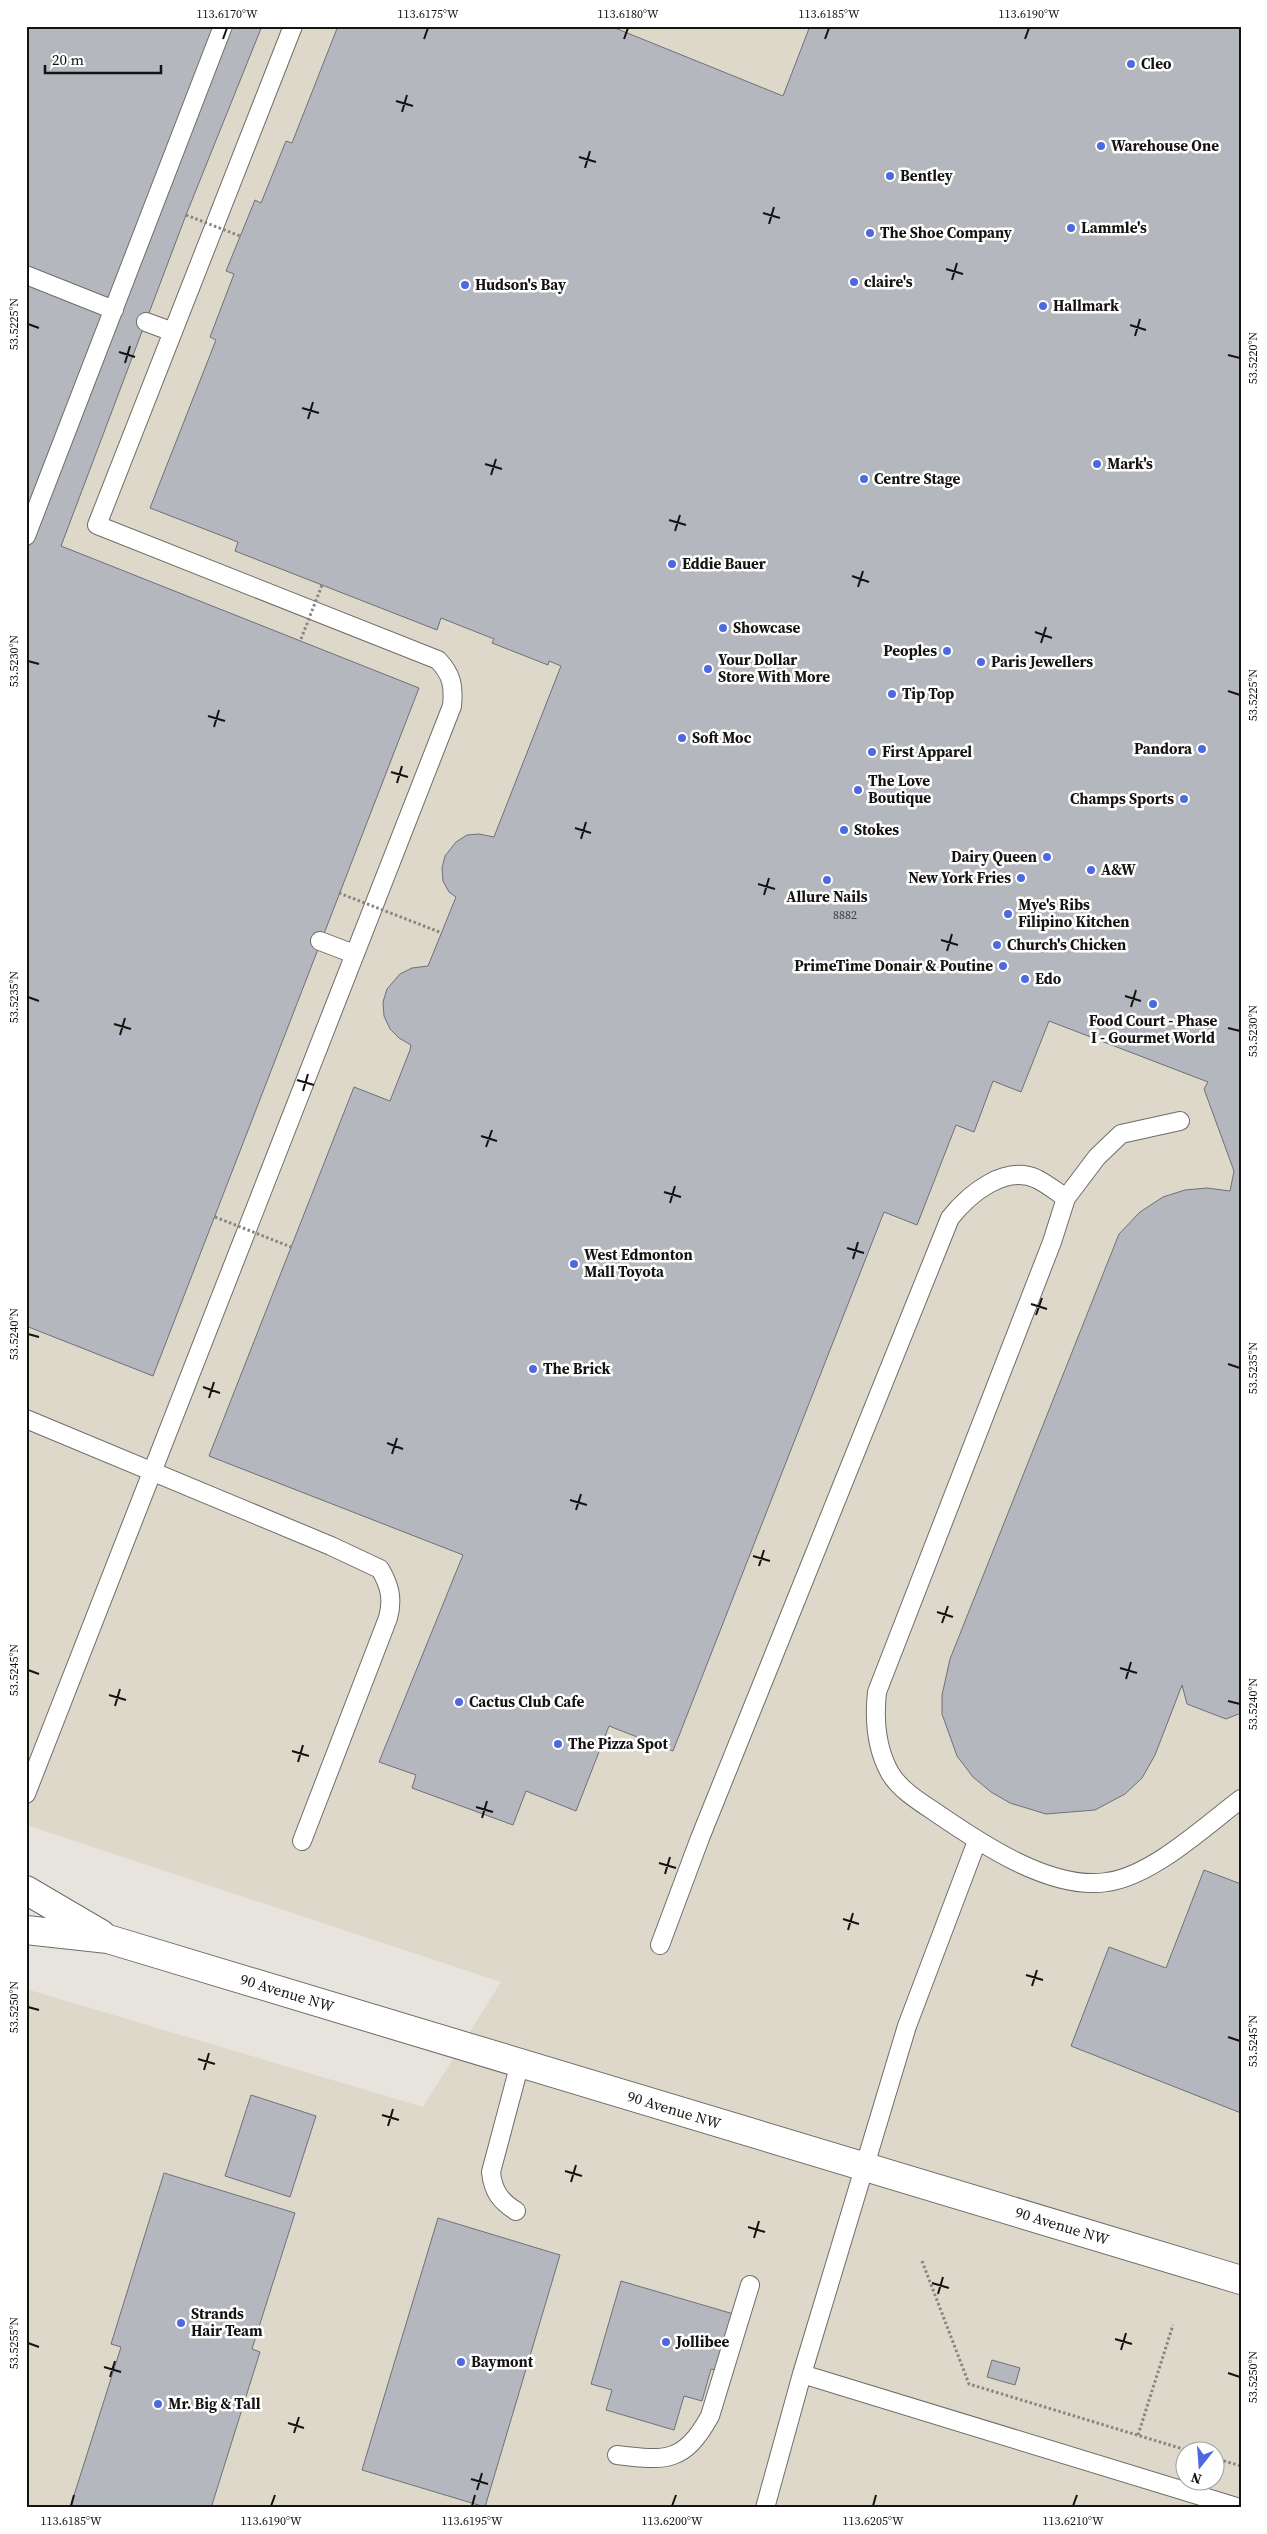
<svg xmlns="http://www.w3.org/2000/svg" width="1267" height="2534" font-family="'Source Serif 4',serif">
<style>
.built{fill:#ded8ca;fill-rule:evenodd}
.building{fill:#b4b7bd;stroke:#6f7177}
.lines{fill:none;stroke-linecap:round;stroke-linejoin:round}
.service-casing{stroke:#706d68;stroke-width:20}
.tertiary-casing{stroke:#706d68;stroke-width:30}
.path{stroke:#878580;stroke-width:3;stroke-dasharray:2.5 2.5;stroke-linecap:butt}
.service{stroke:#fff;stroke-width:18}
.tertiary{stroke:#fff;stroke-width:28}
.path-bridge{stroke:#878580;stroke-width:3;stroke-dasharray:2.5 2.5;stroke-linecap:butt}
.ticks{fill:none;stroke:#141311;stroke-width:2}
.poi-dot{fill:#4c69dd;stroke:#fff;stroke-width:2}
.labels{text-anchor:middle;stroke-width:5;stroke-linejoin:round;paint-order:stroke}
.number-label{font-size:12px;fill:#3c3c3c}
.poi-label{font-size:15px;font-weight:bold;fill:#141311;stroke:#fff;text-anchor:start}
.street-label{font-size:15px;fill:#141311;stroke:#fff}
.neatline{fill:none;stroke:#141311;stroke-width:2}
.ticks-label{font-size:12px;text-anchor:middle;fill:#141311}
</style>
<rect width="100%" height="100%" fill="#e7e4dd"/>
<path class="built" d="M26,26H1241V2508H26V1989L423,2107L501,1982L26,1825ZM1184,2452H1214V2482H1184Z"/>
<path class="building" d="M26,26H262L186,215L61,546L419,688L153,1376L26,1326Z
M338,26H610L783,96L810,26H1241V1713L1226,1719L1187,1704L1182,1685L1155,1755L1142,1778L1125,1794L1095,1810L1046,1814L1010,1803L991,1792L973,1777L957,1756L942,1714V1695L950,1659L1119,1234L1140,1212L1163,1197L1185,1190L1207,1188L1230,1191L1234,1171L1204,1089L1208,1082L1049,1021L1021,1092L993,1081L974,1132L956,1125L917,1225L884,1212L673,1751L609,1726L576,1811L526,1791L513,1825L412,1788L416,1775L379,1762L463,1555L209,1456L354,1087L390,1101L410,1050L411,1045L399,1038L390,1029L384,1016L383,1002L387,989L400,974L412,968L428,966L456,897L449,892L443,881L442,868L445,856L456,842L467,835L479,834L494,837L561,666L549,661L548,665L492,643L494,639L441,618L437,630L235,551L238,542L150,508L216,340L210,337L234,274L226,271L255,200L261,203L286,141L292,143Z
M1204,1870L1241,1884V2113L1071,2046L1109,1947L1166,1968Z
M251,2095L316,2116L290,2197L225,2176Z
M164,2173L295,2213L252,2349L260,2352L211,2508H70L121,2347L111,2344Z
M438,2218L560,2255L485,2507L362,2470Z
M621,2281L737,2315L721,2371L711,2369L702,2401L684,2396L674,2430L606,2410L612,2390L591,2384Z
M992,2360L1020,2368L1015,2385L987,2377Z"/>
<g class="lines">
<defs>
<path id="service" d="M26,275L114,310
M146,322L173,332
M26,536L223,26
M320,941L354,954
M1066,1198L1097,1157L1121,1134L1180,1121
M26,1419L331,1546L380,1569C390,1586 393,1599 388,1618L302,1841
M26,1794L452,706C454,686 452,675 438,660L97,525L293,26
M660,1945L700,1838L950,1218C969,1194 1005,1164 1037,1179C1047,1184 1057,1192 1066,1198L1052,1242L877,1692C874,1720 876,1748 890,1773C899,1789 920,1802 935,1812C980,1843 1051,1891 1107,1882C1152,1876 1204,1827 1241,1799
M516,2211C500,2201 493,2191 491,2172L520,2063
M802,2374L1240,2508
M617,2455C666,2461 684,2463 710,2416L750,2285
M765,2508L802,2374L907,2026L977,1841"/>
<path id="tertiary" d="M26,1890L101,1934
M26,1930L108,1939L1241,2280"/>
</defs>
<use href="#service" class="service-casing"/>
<use href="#tertiary" class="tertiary-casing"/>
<path class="path" d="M922,2261L969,2384L1193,2452
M1138,2435L1173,2325
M1214,2458L1241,2466"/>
<use href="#service" class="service"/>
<use href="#tertiary" class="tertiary"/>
<path class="path-bridge" d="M186,215L240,236
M301,639L322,585
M339,893L442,933
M215,1217L291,1247"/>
</g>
<path class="ticks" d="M223,39L227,28M424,39L428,28M624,39L628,28M825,39L829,28M1025,39L1029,28M396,101L413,106M402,112L407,95M579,157L596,162M585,168L590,151M763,213L780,218M769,224L774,207M946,269L963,274M952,280L957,263M28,324L39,328M1130,325L1146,330M1135,336L1140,319M119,352L135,357M1228,355L1240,358M125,363L130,346M302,408L319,413M308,419L313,402M485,464L502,469M491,475L496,459M669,520L686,525M675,531L680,515M852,576L869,582M858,587L863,571M1035,632L1052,638M1041,643L1046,627M28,661L39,664M1228,691L1240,695M208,716L225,721M214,727L219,710M391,772L408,777M397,783L402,766M575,828L591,833M581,839L586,822M758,884L775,889M764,895L769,878M941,940L958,945M947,951L952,934M1125,996L1141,1001M28,997L39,1001M1131,1007L1136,990M114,1024L131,1029M1228,1028L1240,1031M120,1035L125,1018M297,1080L314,1085M303,1091L308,1074M481,1136L497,1141M486,1147L492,1130M664,1192L681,1197M670,1203L675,1186M847,1248L864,1253M853,1259L858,1242M1031,1304L1047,1309M1036,1315L1042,1298M28,1334L39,1337M1228,1364L1240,1368M203,1387L220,1393M209,1398L214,1382M387,1443L403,1449M392,1454L397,1438M570,1500L587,1505M576,1510L581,1494M753,1556L770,1561M759,1566L764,1550M937,1612L953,1617M942,1623L948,1606M1120,1668L1137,1673M28,1670L39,1674M1126,1679L1131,1662M109,1695L126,1700M1228,1701L1240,1704M115,1706L120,1689M292,1751L309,1756M298,1762L303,1745M476,1807L493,1812M482,1818L487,1801M659,1863L676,1868M665,1874L670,1857M843,1919L859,1924M848,1930L853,1913M1026,1975L1043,1980M1032,1986L1037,1970M28,2007L39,2010M1228,2037L1240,2041M198,2059L215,2064M204,2070L209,2053M382,2115L399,2120M388,2126L393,2109M565,2171L582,2176M571,2182L576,2165M748,2227L765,2232M754,2238L759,2221M932,2283L949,2288M938,2294L943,2277M1115,2339L1132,2344M28,2343L39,2347M1121,2350L1126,2333M104,2367L121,2372M1228,2373L1240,2377M110,2377L115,2361M288,2423L304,2428M294,2433L299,2417M471,2479L488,2484M477,2490L482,2473M71,2506L74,2495M271,2506L275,2495M472,2506L475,2495M672,2506L676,2495M873,2506L876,2495M1073,2506L1077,2495"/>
<g class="poi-dot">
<circle cx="1131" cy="64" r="5"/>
<circle cx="1101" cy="146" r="5"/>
<circle cx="890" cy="176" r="5"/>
<circle cx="1071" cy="228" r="5"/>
<circle cx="870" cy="233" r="5"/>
<circle cx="854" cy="282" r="5"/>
<circle cx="465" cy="285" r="5"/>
<circle cx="1043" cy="306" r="5"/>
<circle cx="1097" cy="464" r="5"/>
<circle cx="864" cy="479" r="5"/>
<circle cx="672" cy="564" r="5"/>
<circle cx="723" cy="628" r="5"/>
<circle cx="947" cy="651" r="5"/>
<circle cx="981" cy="662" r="5"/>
<circle cx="708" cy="669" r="5"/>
<circle cx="892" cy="694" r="5"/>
<circle cx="682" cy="738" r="5"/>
<circle cx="1202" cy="749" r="5"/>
<circle cx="872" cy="752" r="5"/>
<circle cx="858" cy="790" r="5"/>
<circle cx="1184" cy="799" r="5"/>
<circle cx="844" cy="830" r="5"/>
<circle cx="1047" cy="857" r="5"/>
<circle cx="1091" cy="870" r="5"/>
<circle cx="1021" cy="878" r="5"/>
<circle cx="827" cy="880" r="5"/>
<circle cx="1008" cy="914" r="5"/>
<circle cx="997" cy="945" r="5"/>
<circle cx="1003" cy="966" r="5"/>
<circle cx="1025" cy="979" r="5"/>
<circle cx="1153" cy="1004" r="5"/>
<circle cx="574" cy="1264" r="5"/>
<circle cx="533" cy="1369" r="5"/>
<circle cx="459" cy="1702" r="5"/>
<circle cx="558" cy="1744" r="5"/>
<circle cx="181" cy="2323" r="5"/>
<circle cx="666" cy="2342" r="5"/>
<circle cx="461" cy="2362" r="5"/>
<circle cx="158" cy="2404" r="5"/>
</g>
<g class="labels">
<g class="number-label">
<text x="845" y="919">8882</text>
</g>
<g class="poi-label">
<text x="1141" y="69">Cleo</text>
<text x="1111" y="151">Warehouse One</text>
<text x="900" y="181">Bentley</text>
<text x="1081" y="233">Lammle's</text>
<text x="880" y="238">The Shoe Company</text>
<text x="864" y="287">claire's</text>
<text x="475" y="290">Hudson's Bay</text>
<text x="1053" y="311">Hallmark</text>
<text x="1107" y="469">Mark's</text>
<text x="874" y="484">Centre Stage</text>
<text x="682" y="569">Eddie Bauer</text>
<text x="733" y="633">Showcase</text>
<text x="937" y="656" text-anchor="end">Peoples</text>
<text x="718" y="665">Your Dollar<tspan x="718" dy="17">Store With More</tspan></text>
<text x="991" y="667">Paris Jewellers</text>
<text x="902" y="699">Tip Top</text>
<text x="692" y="743">Soft Moc</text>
<text x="1192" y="754" text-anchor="end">Pandora</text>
<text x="882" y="757">First Apparel</text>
<text x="868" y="786">The Love<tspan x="868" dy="17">Boutique</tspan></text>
<text x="1174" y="804" text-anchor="end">Champs Sports</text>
<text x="854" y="835">Stokes</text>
<text x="1037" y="862" text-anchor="end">Dairy Queen</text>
<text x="1101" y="875">A&amp;W</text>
<text x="1011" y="883" text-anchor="end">New York Fries</text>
<text x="827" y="902" text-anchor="middle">Allure Nails</text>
<text x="1018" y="910">Mye's Ribs<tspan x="1018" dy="17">Filipino Kitchen</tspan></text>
<text x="1007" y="950">Church's Chicken</text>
<text x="993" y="971" text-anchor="end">PrimeTime Donair &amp; Poutine</text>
<text x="1035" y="984">Edo</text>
<text x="1153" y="1026" text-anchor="middle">Food Court - Phase<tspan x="1153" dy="17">I - Gourmet World</tspan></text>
<text x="584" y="1260">West Edmonton<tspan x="584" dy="17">Mall Toyota</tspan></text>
<text x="543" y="1374">The Brick</text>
<text x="469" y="1707">Cactus Club Cafe</text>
<text x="568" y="1749">The Pizza Spot</text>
<text x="191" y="2319">Strands<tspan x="191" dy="17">Hair Team</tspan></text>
<text x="676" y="2347">Jollibee</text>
<text x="471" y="2367">Baymont</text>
<text x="168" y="2409">Mr. Big &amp; Tall</text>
</g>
<g class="street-label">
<text transform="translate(287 1993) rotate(17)" y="5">90 Avenue NW</text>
<text transform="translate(674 2110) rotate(17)" y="5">90 Avenue NW</text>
<text transform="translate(1062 2226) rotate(17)" y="5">90 Avenue NW</text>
</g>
</g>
<rect width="1267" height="2534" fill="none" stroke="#ffffff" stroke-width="55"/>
<g transform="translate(1200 2466) rotate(197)"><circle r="24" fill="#ffffff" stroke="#a1a1a0"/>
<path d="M0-4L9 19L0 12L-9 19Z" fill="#4c69dd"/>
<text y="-8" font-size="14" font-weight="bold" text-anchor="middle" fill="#141311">N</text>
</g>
<path d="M45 65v8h116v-8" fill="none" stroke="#141311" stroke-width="2.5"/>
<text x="52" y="65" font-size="15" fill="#141311" stroke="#ffffff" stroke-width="4" paint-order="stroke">20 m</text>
<rect x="28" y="28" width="1212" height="2478" class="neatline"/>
<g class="ticks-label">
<text x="227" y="18">113.6170°W</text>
<text x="428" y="18">113.6175°W</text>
<text x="628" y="18">113.6180°W</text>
<text x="829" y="18">113.6185°W</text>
<text x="1029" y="18">113.6190°W</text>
<text transform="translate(14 324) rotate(-90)" y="4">53.5225°N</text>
<text transform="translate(1253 358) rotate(-90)" y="4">53.5220°N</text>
<text transform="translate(14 661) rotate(-90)" y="4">53.5230°N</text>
<text transform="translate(1253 695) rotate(-90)" y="4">53.5225°N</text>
<text transform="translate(14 997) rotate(-90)" y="4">53.5235°N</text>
<text transform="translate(1253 1031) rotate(-90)" y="4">53.5230°N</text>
<text transform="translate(14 1334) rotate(-90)" y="4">53.5240°N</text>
<text transform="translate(1253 1368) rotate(-90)" y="4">53.5235°N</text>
<text transform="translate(14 1670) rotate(-90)" y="4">53.5245°N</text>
<text transform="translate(1253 1704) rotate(-90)" y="4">53.5240°N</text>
<text transform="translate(14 2007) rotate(-90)" y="4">53.5250°N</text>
<text transform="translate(1253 2041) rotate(-90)" y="4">53.5245°N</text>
<text transform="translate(14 2343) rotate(-90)" y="4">53.5255°N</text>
<text transform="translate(1253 2377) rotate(-90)" y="4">53.5250°N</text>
<text x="71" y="2525">113.6185°W</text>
<text x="271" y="2525">113.6190°W</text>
<text x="472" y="2525">113.6195°W</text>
<text x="672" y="2525">113.6200°W</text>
<text x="873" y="2525">113.6205°W</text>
<text x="1073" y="2525">113.6210°W</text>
</g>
</svg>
